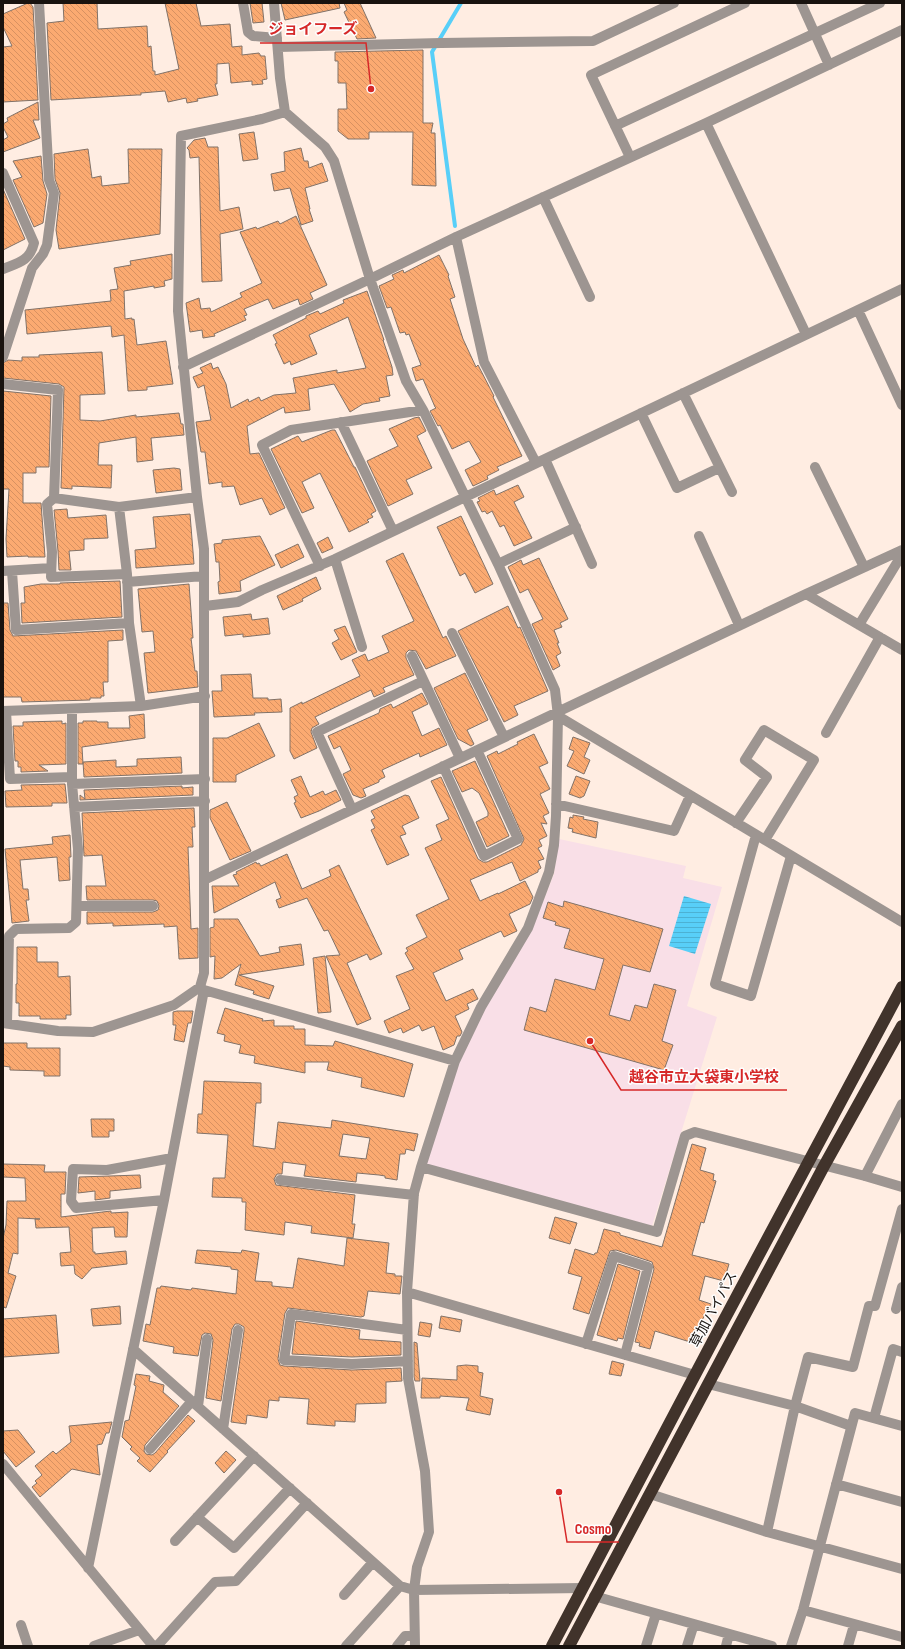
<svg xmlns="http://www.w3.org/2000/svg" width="905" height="1649" font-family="'Sofia Sans Condensed','Noto Sans JP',sans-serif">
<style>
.education{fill:#f9dfe7}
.water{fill:url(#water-rules)}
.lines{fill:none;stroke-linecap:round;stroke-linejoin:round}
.stream{stroke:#58cff8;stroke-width:4}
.building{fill:url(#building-back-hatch);stroke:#817268;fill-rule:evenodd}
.minor{stroke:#9d9591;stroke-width:10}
.highway{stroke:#41332b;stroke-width:12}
.labels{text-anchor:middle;stroke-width:3;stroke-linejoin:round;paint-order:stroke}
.street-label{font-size:14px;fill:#19130f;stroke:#fefefe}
.leader{fill:none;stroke:#d62828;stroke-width:1.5}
.callout-dot{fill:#d62828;stroke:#fefefe;stroke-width:1.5}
.callout-label{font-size:15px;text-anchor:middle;font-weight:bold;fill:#d62828;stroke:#fefefe;stroke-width:3;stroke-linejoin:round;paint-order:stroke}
</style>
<defs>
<pattern id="water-rules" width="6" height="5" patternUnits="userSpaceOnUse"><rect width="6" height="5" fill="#58cff8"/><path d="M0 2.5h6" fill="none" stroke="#4cb1d3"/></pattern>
<pattern id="building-back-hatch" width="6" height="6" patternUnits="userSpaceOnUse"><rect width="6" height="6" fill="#fbaa71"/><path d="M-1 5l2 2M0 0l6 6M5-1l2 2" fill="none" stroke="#d79161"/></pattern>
</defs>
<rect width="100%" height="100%" fill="#ffede2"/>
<path class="education" d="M559,839L686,866L683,878L722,887L687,1006L717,1017L652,1226L426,1164L458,1065L484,1011L532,929L554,874Z"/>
<path class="water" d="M684,896L711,904L695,954L669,946Z"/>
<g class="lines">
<path class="stream" d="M455,226L432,52L461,3"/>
</g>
<path class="building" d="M28,3H30L33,7L38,100L3,102V47L12,46L3,27V14Z
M63,3H97L98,29L147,26L148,47L151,46L153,71H155V75L179,69L165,3H196L201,26L230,24L232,47L242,46V55L259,53L261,56H265L267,79L262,80L263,84L252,85V81L231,83L229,63L217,64V84H215L218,95L197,99L198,101L187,103L186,98L168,102L165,91L141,93V95H137L51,100L47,23L64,21Z
M250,3H262L264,22L253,23Z
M281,3H339L340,8L285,20Z
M344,3H360L376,38L357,39L344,12L347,10Z
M423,50V123H433L431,133H435L436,186L412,185L413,132H369V139H348L338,131V109H347L346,83H338V61H335V52Z
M38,102L39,120H33L40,138L3,152V140L8,137L3,127V124L8,121L7,118Z
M254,132L258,159L243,161L239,134Z
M205,138L208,147H218L220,211L239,207L243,229L220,234L222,281L202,282L199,157L190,158L189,150L187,148L194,140Z
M301,148L304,161H308L309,168L322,163L328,181L305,188L310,209H309L313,221L301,225L290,188L274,191L271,174L285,171L284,152Z
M88,149L92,178L101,176L102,186L129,183L128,149H162L160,234L59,249L56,230L60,193L55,179L54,154Z
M41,156L43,181L47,194L43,223L34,227L13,180L22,177L13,161Z
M3,189L25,239L3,250Z
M296,216L327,285L310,293L313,299L300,305L298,299L273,309L268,299L244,309L247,315L244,316L246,320L214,334L215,336L203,338L202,330L190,332L186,303L199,298L201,309L210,308L211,312L242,297L240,293L262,283L240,232L256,227L257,229L278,221L280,224Z
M172,254V279L164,281L165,286L154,288V286L124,291L125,319L132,318V320L134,319L137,345L166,341L173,384L147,387V390L128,391L124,335L112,337L111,326L27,334L25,310L111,301L110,290L118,289L114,268L131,265L130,261Z
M439,255L449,275L448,276L455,297L450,299L463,339L476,367L478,365L494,396L493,397L522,456L497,467L499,470L487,476L488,479L473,486L465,470L481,462L469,441L452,449L440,425L438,426L430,411L436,408L435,407L423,379L416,381L412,368L421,365L409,334L406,335L405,332L400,333L391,307L387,308L379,286L394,279L392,275L403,270L404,273Z
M367,291L384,340H383L392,367L393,375L386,376L390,396L379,398L380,401L363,404L350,412L334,384L308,389L310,410L285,413L284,407L247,426L250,454L259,453L285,508L270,515L262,498L240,505L234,486L222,487V482L209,484L205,452H201L196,422L211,420L204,385L198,388L193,377L203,373L200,368L211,363L213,369L218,367L226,384L231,408L248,399L249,402L259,397L261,401L274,395L296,393L293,378L337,370V373L366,368L348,317L309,335L317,354L291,365L290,361L284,364L275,344L277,343L273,335L306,318V316L318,311L320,314L344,303L343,300Z
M102,352L105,394L80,395V420L100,421L136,415V417L179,413L181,424H183L184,435L151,438L153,460L137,462L136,437L99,443L98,465H112L111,488L72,486V489L61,488L64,387L59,384L3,378V363L8,360L22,361V357H39V355Z
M3,391L51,396L49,467H36V473H23V503H41L45,557H28V556L7,557L6,539L9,489H3Z
M419,417L426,431L417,436L432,468L406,480L413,494L388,506L367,461L398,446L389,429L414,418Z
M332,430H335L354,467H355L376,511L371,514L373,517L367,520L369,522L349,532L320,473L302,482L314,508L302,513L271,449L298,436L302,442Z
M174,468L180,469L182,490L156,493L153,470Z
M518,485L524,497L514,502L532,538L514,546L504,525L500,527L492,511L487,514L485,511L482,512L477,502L480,501L478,498L494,490L496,495Z
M67,509L68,518L106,515L108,538L84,539V550L69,551L71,570H59L58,551L54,510Z
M190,514L194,564L136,568L135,550L156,548L153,517Z
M461,516L493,584L475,593L465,573L460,576L437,527Z
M260,536L275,565L240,581L241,591L219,594L218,582L220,581L219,562H216L214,544L222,543V540Z
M328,537L333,548L322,553L317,543Z
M298,544L304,557L281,568L275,555Z
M403,553L443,638L446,636L456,656L426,669L416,651L409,650L406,653V658L414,675L383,688L385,692L374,697L371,690L315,717L319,724L312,728L311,732L317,748L294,759L290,751V708L302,702V704L360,676L352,660L365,654L368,661L389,652L382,636L414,621L386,561Z
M539,558L568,619L560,623L562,627L554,630L559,643H557L561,653L556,656L560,666L553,670L532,624L543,619L528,589L520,593L508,567L521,560L523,565Z
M316,577L321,589L302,599L303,601L283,610L277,596Z
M120,581L122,617L22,623L21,603H25L24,587L41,584H60V583Z
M189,584L193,638H191L195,671H197L198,687L148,693L144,653L155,652L153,631L142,632L138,589Z
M3,603H8L10,630L13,636L123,630V640L108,641V682H103L104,696H101V698H90V700L22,702L21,697H3Z
M508,606L518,628L520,627L548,691L514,706L518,715L504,722L458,631Z
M251,614L252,620L268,618L270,634L243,637V634L225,636L223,617Z
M345,626L357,652L341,660L332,643L339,639L334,630Z
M465,673L488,720L467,730L474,744L471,746L458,739L434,688Z
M251,674L253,698H268V700L281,699L282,712L254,713L255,715L214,717L212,691H222L221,675Z
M422,693L428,704L412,712L422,736L439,728L447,745L420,757L419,753L382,770L385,777L379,780V782L363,789L366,796L361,798L353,795L343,774L351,770L340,746L334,749L328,736L379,713L380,709L391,704L393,708Z
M144,714L145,738L82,747L83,764H78V723H83V721H97V722H108V728H130L129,716Z
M62,721V724L66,723V764L39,765L48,771L21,772V767H18V761H15L13,726H23V722Z
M259,723L275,756L236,775V782H213V738H227Z
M534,734L548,763L539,767L550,789L540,794L549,813L543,816L547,824L541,823L547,836L539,840L542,846L538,848L544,859L538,861L541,868L538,870V872L520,881L512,862L470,880L480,901L498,893V894L525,881L533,897L530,904L509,914L517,931L504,937L501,931L459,950L463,959L433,973L446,1001L473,989L478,999L467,1004L469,1009L455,1016L462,1032L460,1036H457L454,1045L443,1050L434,1026L422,1031L419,1025L403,1033L401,1028L389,1033L384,1021L410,1009L396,976L414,969L405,953L408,951L406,948L427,937L416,915L449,899L425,848L442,840L436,825L449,819L431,781L441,777L478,859L483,862H487L521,845L524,839L487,756L497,751L498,754L518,744L517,742Z
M573,737L590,743L584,757L590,760L584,774L567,766L574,751L569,749Z
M181,757L182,773L84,777L83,762L116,760V767L137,766V759Z
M475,761L509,836L487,847L476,822L488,816V812L479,793L472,788L462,792L452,771Z
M301,776L310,797L323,791L325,795L336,790L341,800L319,811L301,818L294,803L296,802L294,797L298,795L291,780Z
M576,776L590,781L584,796L580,798L569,794Z
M65,784L67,803H52V806L6,807L5,791L22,790L21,785Z
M182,786V788L193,787V795L80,800V795L85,799L84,790Z
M405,795L409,796L419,818L402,826L406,834L400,836L409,855L387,865L371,830L375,828L371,820L375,818L371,811Z
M227,802L251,851L230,860L210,818V810Z
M194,808L195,827H192L193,847H188L191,929L198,928V958L179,959L177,926L164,927V924L113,926V923L87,924V912H153L158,910L159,906L157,901L153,900H87L86,886H106L102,855L84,856L82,813Z
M573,815L584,817L583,819L598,822L596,838L572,832L573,829L568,828L570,817L573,818Z
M70,835L71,857H69L70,880L59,881L57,857L20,860L23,889H28L29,900H26L29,921L12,923L5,849L53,844L52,837Z
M287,854L302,889L331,876L329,870L339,865L382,954L370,960L367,954L347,963L371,1019L357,1025L326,956L340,955L328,930L324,931L307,898L279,908L276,900L281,898L275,882L214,913L212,886H239L233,875L237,874L236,872L256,862L257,864L259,863L261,866Z
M564,901L663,929L650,972L623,965L609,1015L630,1021L635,1005L647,1008L654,984L676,990L662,1041L673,1045L664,1070L524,1030L530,1007L546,1012L555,979L595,990L604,959L564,948L570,929L555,925L556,922L543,918L548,902L563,907Z
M214,919H238L260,956L280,952L279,947L301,944L304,965L239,975L274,986L269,999L253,994L254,991L235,985L241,964L222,978L214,979L215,956L210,957V928L214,927Z
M17,947H37V962H58V977L70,976L71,1015H66V1019H40V1016H19V1003H16V984H17Z
M325,956L331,1012L318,1013L313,958Z
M225,1008L263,1019L262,1021L274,1020V1026H294V1029H305V1045L333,1046L335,1041L413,1064L404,1097L361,1087L362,1078L327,1070L329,1062H305V1073L254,1063L255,1056L239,1053L241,1045L224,1041L225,1035L217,1033Z
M177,1011H193L191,1023H188L184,1042L174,1040L176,1025H173V1012Z
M3,1043H27V1048H60V1076H44V1071L10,1070V1067L3,1066Z
M204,1081L261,1083V1103H256L253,1146L275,1149L278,1122L331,1128L332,1120L418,1134L414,1151L406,1149L405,1154H400L397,1180L385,1178V1176L379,1175L357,1173L356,1182L304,1176L306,1165L283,1162L282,1174H277L274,1179L276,1185L355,1195L352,1224H355L353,1238L311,1233L312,1226L285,1222L284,1235L245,1230L246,1202H242V1198L212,1197L213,1178H225L228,1135L197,1133L198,1114H202ZM343,1134L370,1138L366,1159L339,1156Z
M91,1119H114V1131H109V1137H92Z
M692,1144L706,1148L700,1170L714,1174L713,1180L716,1181L704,1223L701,1222L692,1255L729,1264L724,1281L705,1276L699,1300L711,1304L690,1342L655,1331L650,1349L639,1346L640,1343L635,1342L654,1269L652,1262L616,1250L610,1251L589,1314L573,1309L582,1277L568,1273L575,1249L594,1255L595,1253H597L604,1229L620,1233V1235L662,1247Z
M3,1164L45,1165L44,1172H66L65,1194H61V1217L111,1211V1213L128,1212L127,1237H115L114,1227L92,1228L93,1252H95V1254L126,1251L127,1264L92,1268L82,1279L75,1274L74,1265L61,1266L60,1253L71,1252L69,1227L36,1228L35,1219H40L18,1218V1254L13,1253L8,1273L16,1276L6,1308L3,1307V1238L6,1225L7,1201H26L25,1178L3,1177Z
M140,1175L141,1188L110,1191V1198L95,1200V1191L78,1193L79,1177Z
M555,1217L577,1223L570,1244L549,1238Z
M347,1238L389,1243L386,1273L395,1274V1276H402L400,1294L368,1291L364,1316L361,1317L288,1308L285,1313L278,1359L280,1365L284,1366L352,1370L401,1368L402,1381L386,1382V1403L356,1404L355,1422L335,1421V1426L307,1424L309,1399L279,1397V1401L269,1400L267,1418L247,1415L246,1424L231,1422L244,1331V1327L239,1324H235L232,1329L221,1401L206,1398L213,1340L211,1334L205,1333L202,1335L198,1356L173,1353L174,1347L143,1341L146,1324L150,1325L157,1288H160L161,1286L191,1290L192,1288L236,1294L238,1270L231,1269V1267L195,1263L197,1250L241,1253L242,1250L259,1253L255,1281L272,1282V1286L293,1288L298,1258L344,1266Z
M618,1264L640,1271L623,1339L618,1338L617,1341L597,1335Z
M120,1306L121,1324L93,1326L91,1309Z
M56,1315L59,1353L3,1357V1319Z
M441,1316L462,1320L460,1332L439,1328Z
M296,1321L360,1330L359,1339L401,1342V1355L352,1357L292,1354Z
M420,1322L432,1324L430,1337L418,1335Z
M414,1342L417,1343L420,1381H415L414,1377Z
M612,1361L624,1364L621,1376L609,1374Z
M466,1365L478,1366V1372L483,1373L480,1396L493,1399L490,1415L466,1410L469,1398L440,1396V1398H421L422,1378L457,1380V1366Z
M136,1374L150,1376L149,1381L164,1385L163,1392L179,1406L145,1445L144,1451L146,1454L152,1455L155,1453L188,1415L195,1421L167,1451L168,1452L150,1472L137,1461L140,1458L130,1449L132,1447L122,1437L125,1421L129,1420L136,1386L134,1385Z
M112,1422L109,1433H106L102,1444L97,1445L100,1475L72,1469L40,1497L32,1487L37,1483L35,1481L42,1475L35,1466L53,1451L56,1454L71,1442L69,1426Z
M18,1430L35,1452L16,1467L3,1451V1431Z
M226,1451L236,1460L224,1473L215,1463Z"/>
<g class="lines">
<path class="minor" d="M243,3L248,32L253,36L277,38
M274,3L280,78L285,112L325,147L334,161L370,279L406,381L423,410L498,564L555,690L558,716L556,816L554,845L549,872L528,928L481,1007L455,1061L421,1167L414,1193L407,1292L408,1378L425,1471L429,1532L417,1567L414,1590L415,1646
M801,3L829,65
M278,47L441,43L593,41L674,3
M706,123L806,334
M615,126L880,3
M630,157L591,75L745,3
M3,173L34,243C30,261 18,263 3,269
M543,197L590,297
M456,237L484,362L536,463
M858,310L902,405
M3,357L32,268L43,254L47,245L54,193L49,180L39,3
M183,367L370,279L456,237L706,123L902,30
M3,384L58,390L54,498L119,507L197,497
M683,393L732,492
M641,413L677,488L719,468
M341,422L393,531
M545,459L592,564
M815,467L864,567
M54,498L47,504L52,552L51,577L127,574L129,623L141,706
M119,507L127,574
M699,536L739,625
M335,559L362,647
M498,564L576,527
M320,566L262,445L291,430L423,410
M3,571L51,568
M12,571L16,630L129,623
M127,582L204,576
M806,594L902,650
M205,606L238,602L262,590L335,559L902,289
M859,625L898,561L900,551
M452,633L504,737
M412,656L460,758
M3,711L141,706L205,696
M6,711L10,779L72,777
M558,716L902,922
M826,733L880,637
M443,766L484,856L518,839L477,750
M72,784L205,779
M556,804L674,831L690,796
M74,807L205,801
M352,809L317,732L423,681
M736,823L767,777L745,760L764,730L814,760L765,840
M756,835L715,984L751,996L791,856
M204,880L806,594L902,550
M77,906H153
M200,987L204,990L455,1061
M3,1023L58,1031L93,1032L174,1005L200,987L204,973V549L197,497L178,311L181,136L262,119L285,112
M7,1023L9,936L16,929L69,928L76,922L78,849L72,784V709
M421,1167L657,1232L685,1136L695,1132L865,1176L902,1187
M865,1176L902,1104
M280,1180L414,1195
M164,1200L76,1208L71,1201L73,1169L107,1170L172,1158
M407,1292L695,1375
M896,1309L902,1287
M407,1330L291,1314L284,1360L352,1364L408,1361
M586,1344L614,1256L648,1267L625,1355
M133,1349L400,1586L414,1590L583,1588
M708,1384L795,1406L851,1426
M198,1406L207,1339
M874,1418L893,1349L902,1352
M223,1429L238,1330
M150,1449L192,1401
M3,1464L153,1646
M836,1484L902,1502
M650,1494L767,1532L902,1569
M197,1517L234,1548L290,1488
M767,1532L795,1406L808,1357L853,1367L869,1306H875L902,1209
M175,1541L254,1456
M88,1568L164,1200L204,990
M344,1595L373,1562
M594,1596L772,1646
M803,1610L902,1637
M21,1625L28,1646
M94,1646L139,1630
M157,1646L215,1582L236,1581L307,1503
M346,1646L400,1586
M397,1646L405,1636H414
M646,1646L656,1614
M687,1646L694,1624
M726,1646L729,1634
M791,1646L803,1610L855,1413L902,1426
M848,1646L854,1625"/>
<path class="highway" d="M552,1646L715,1337L902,987
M569,1646L824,1166L902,1026"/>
</g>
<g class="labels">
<g class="street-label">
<text transform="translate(713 1309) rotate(-62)" y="5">草加バイパス</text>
</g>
</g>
<path class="leader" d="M371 89L366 43H260M590 1041L621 1090H787M559 1492L567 1542H619"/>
<g class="callout-dot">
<circle cx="371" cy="89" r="4"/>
<circle cx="590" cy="1041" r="4"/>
<circle cx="559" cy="1492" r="4"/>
</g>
<g class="callout-label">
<text x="313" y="34">ジョイフーズ</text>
<text x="704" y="1082">越谷市立大袋東小学校</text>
<text x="593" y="1534">Cosmo</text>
</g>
<rect width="905" height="1649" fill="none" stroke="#19130f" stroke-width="8"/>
</svg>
